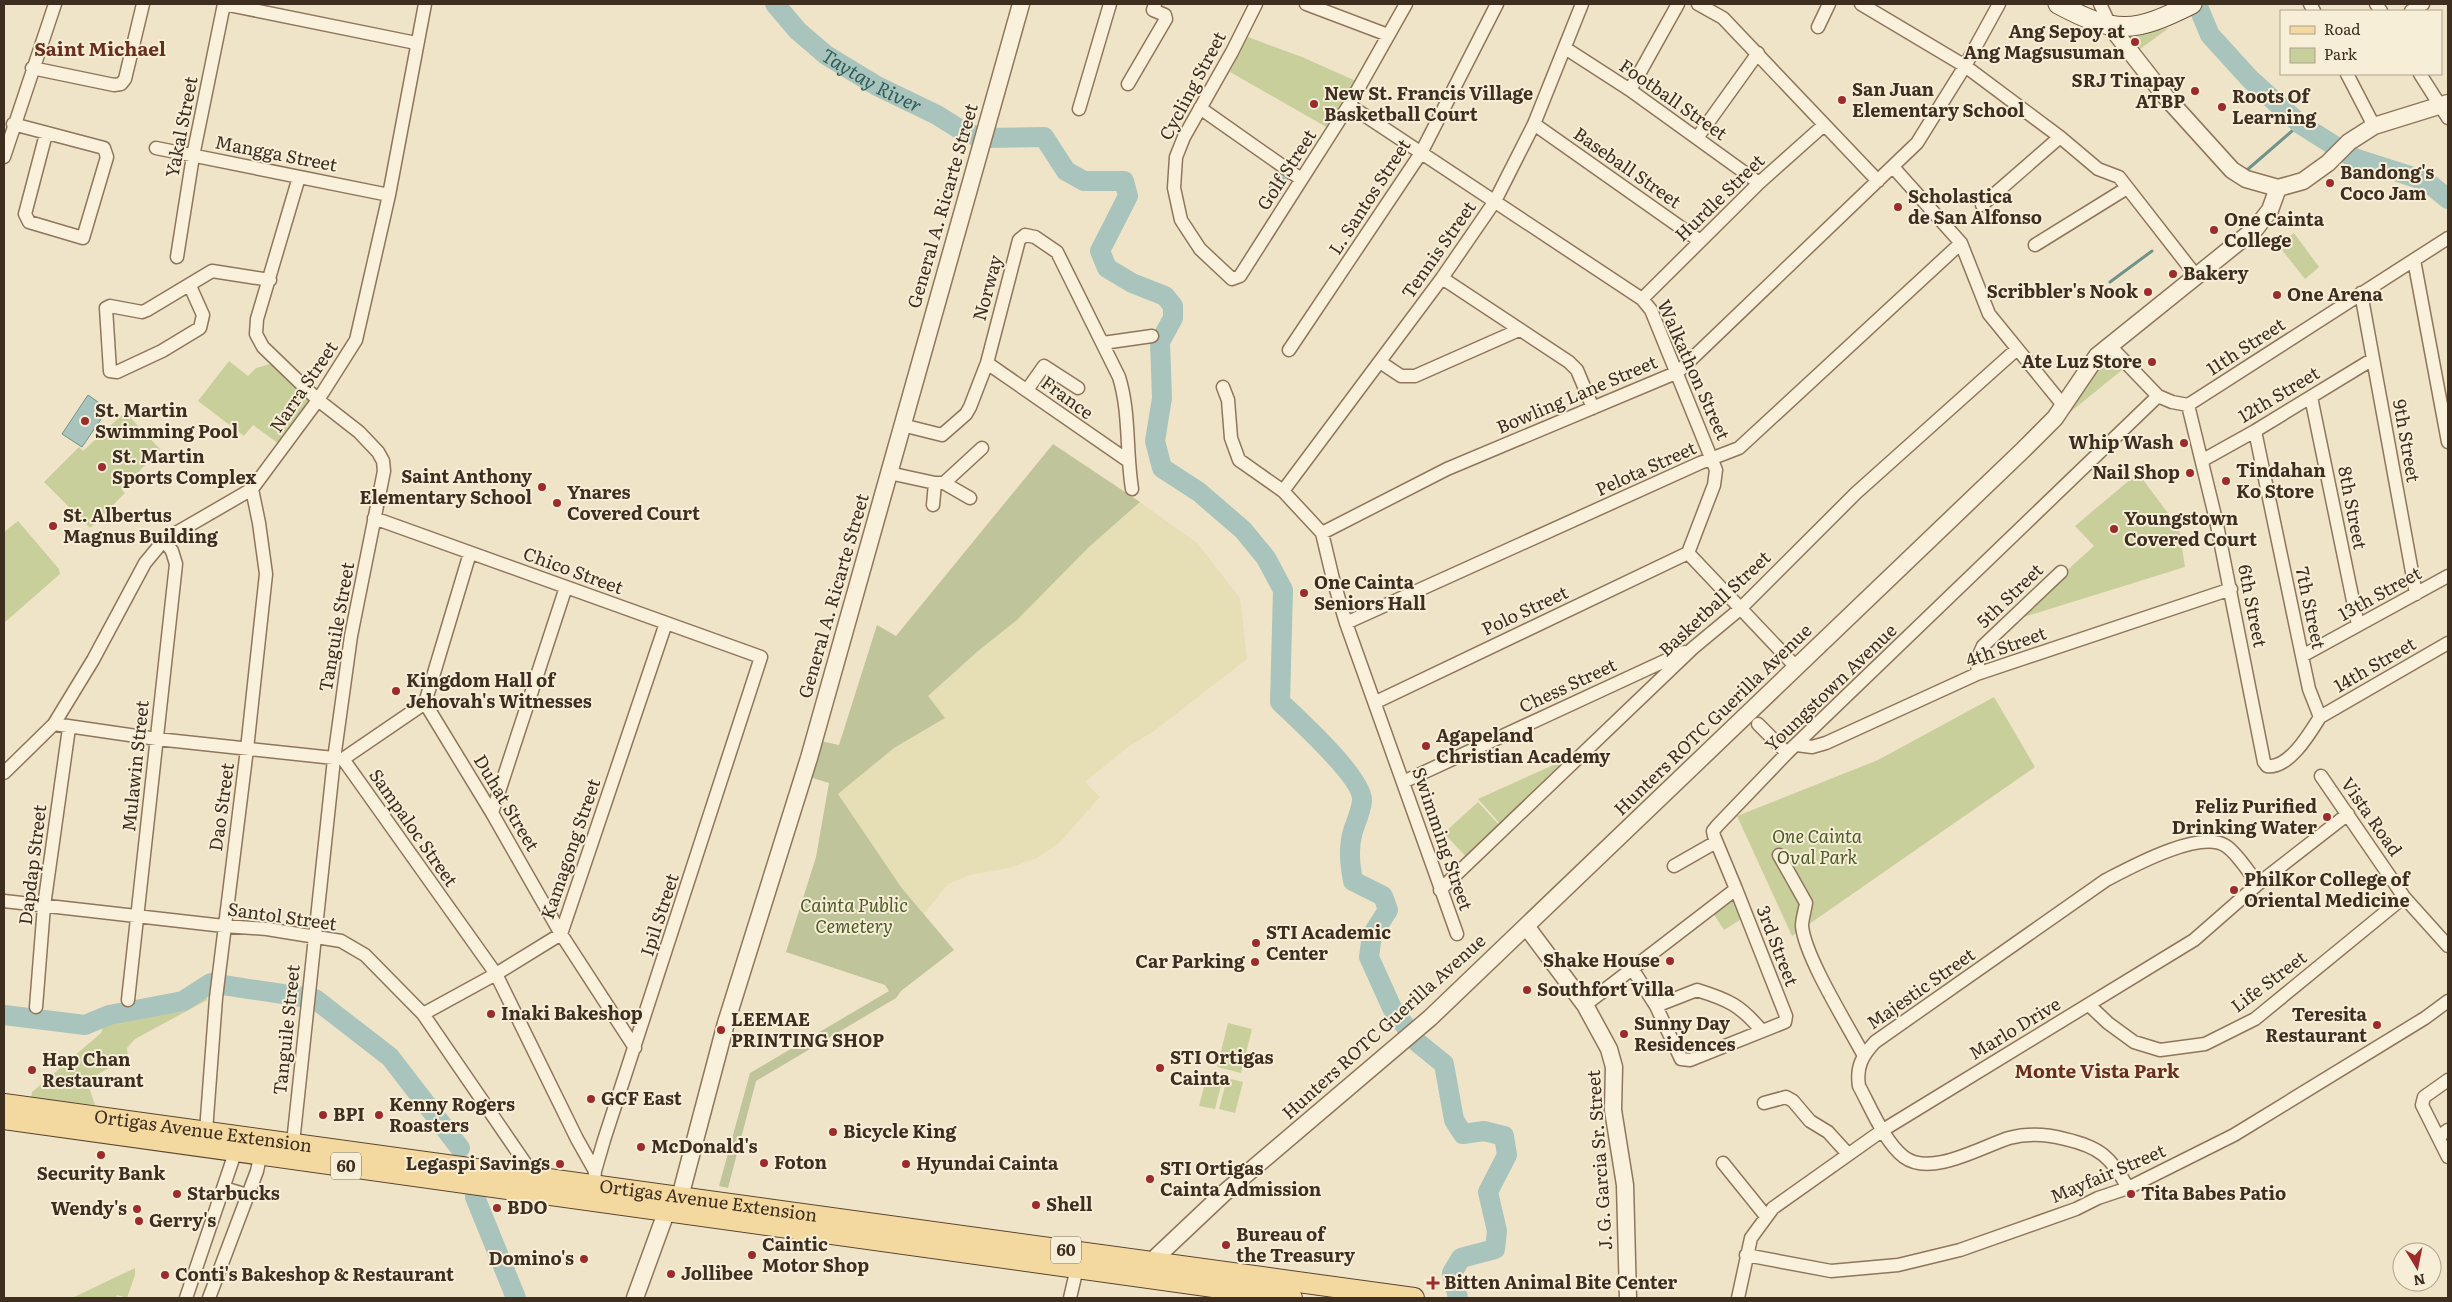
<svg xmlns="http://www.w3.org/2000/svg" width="2452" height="1302" font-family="Literata,serif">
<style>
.farmland{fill:#e6deb5}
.green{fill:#c9cf9b}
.cemetery{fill:#bfc49a}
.water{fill:#a9c4bc;stroke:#6f938a}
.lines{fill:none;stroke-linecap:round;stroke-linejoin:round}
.stream{stroke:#6f938a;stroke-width:3}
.river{stroke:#a9c4bc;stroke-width:20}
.minor-casing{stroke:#8d765c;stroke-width:15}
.tertiary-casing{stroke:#8d765c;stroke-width:19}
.secondary-casing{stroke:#6f573f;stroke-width:21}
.primary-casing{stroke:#5b4430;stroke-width:22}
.minor{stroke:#faf1dc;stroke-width:12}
.tertiary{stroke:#faf1dc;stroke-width:16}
.secondary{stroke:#faf1dc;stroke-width:19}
.primary{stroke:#f3d9a0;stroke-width:20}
.poi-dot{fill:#9e2a2b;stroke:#f7eed8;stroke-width:2}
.labels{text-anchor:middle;stroke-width:4;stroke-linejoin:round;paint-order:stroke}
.shield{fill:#f7eed8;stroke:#756857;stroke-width:1}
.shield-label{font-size:16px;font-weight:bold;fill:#3d2e20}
.poi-label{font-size:18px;font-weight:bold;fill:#3d2e20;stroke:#f7eed8;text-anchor:start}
.street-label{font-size:18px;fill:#3d2e20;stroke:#f7eed8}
.park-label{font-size:18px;font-style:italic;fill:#4d5a26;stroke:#f7eed8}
.neighbourhood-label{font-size:19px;font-weight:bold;fill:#6b2e1e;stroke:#f7eed8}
.water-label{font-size:19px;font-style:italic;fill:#2f5d5a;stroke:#f7eed8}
</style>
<rect width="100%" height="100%" fill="#f0e4c8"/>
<path class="farmland" d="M1140,502L1197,543L1240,598L1247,659L1154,731L1128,747L1085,782L1100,797L1059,843L1037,858L1009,868L970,875L948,884L924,914L901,887L838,794L894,748L945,718L927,696L978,651L1017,620L1089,547Z"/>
<path class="green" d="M2169,28L2136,52L2124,37Z
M1248,37L1302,57L1356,81L1328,128L1230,72Z
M2294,233L2319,267L2305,279L2278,245Z
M2108,353L2122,370L2068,414Z
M229,361L248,376L256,368L274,363L316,403L283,447L253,425L244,436L198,401Z
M125,412L160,449L122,490L125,493L90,528L44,482L79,447L83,451Z
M2138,473L2179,528L2185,567L2011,621L2094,546L2075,526Z
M18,521L59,569L60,574L4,623V532Z
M1994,697L2035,767L1792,936L1737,816L1878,760Z
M1584,751L1502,826L1478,799Z
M1478,802L1501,827L1467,858L1444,833Z
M1737,899L1743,918L1724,930L1713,913Z
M206,990L207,1000L135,1039L127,1048L128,1056L87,1081L95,1105L31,1098L32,1092L101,1033L106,1020L183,1003Z
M1228,1023L1252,1029L1241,1073L1217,1067Z
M1207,1075L1223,1078L1215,1109L1199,1106Z
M1227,1078L1243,1082L1235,1113L1219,1109Z
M135,1268V1275L127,1298L117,1295L116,1298H72Z"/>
<path class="cemetery" d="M1053,444L1140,502L1089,547L1017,620L978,651L928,696L945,718L894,748L838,794L901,887L954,950L901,991L896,998L756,1081L728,1188L719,1186L750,1073L889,991L885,985L786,952L816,857L829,783L806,776L816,740L839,745L877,625L896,636Z"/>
<path class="water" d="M1279,171L1289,177L1280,194L1269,188Z
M88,395L108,409L82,447L62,434Z"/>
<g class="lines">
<path class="stream" d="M2247,170L2300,124
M2110,282L2152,251"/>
<g class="river">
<path id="s1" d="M775,4L798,31L826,55L877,86L937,115L964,132L983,138L1044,137L1066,171L1084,181H1124L1128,196L1100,251L1107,268L1132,283L1165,296L1173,306V318L1160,342L1162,398L1155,441L1162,468L1199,492L1243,530L1266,558L1283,590L1280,702C1297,718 1364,779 1362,801C1361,811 1356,822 1353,831C1348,848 1350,864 1353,881L1383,896L1388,910L1372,935L1369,957L1392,1008L1417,1042L1444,1064L1454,1120L1463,1134L1484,1131L1504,1136L1507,1155L1488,1192L1497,1231L1495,1249L1461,1258L1452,1273L1458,1298"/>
<path d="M2197,4L2210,35L2250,79L2300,124L2354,158L2426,181L2448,199"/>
<path d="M223,985L302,997"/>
<path d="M315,999L390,1057L460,1148"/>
<path d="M4,1015L85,1025L109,1015L183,1001L211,983"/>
<path d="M475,1197L516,1298"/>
</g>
<defs>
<path id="minor" d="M224,4L416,43
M1256,4L1232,52L1184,137L1176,157L1174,188L1181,220L1200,249L1232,279L1240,276L1349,105L1406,4
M1306,4L1388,35
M1698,4L1723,18L1878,181
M1861,4L1965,66L2060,137L2098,169L2119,177L2197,277
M2100,4L2111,27
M2310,4L2314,11
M2376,4L2381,11
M2411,11L2423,4
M1818,27L1829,4
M1565,48L1630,90L1759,183
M32,68L114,85L121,84L125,79L143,4
M2347,74L2374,126
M2420,74L2448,118
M1128,84L1166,19L1165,15L1153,10L1155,4
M1630,90L1678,4
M1349,105L1642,299L1651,310L1716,470L1714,485L1688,553L1797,668
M1200,108L1301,179
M1079,109L1110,4
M13,124L104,148L107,157L83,238L29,222L25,214L46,134
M1534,124L1700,241
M1697,138L1758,53
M156,148L389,195
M4,157L55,4
M1893,167L1961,243L1989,314L2063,405
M1982,205L2060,137
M2035,245L2127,188
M177,257L193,156L224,4
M2414,260L2448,442
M1442,278L1569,362L1577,370L1593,408
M190,286L203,315L200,328L162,351L117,372L110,371L106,308L110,306L142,312L147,310L212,271L270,280
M2361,293L2416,594
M1642,299L1759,183L1824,125
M1103,343L1152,336
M2109,345L2158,396L2172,402L2188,405L2216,520L2264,762L2267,766C2289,769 2310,733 2320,717L2309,689L2302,656L2255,431
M1289,350L1421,153L1497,4
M1380,362L1401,376H1415L1519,330
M987,363L1127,460
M1223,387L1228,400L1231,438L1239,460L1283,491L1322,533L1333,579L1346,623L1457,934
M1027,390L1044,366L1078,388
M2311,397L2358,625
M2188,405L2448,238
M902,425L942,435L966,414L970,407L987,363L1019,240L1025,235L1035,237L1057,252L1119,377C1130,412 1126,452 1132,489
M2203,460L2255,431L2373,359
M889,473L935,483H944L970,498
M944,483L982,448
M1283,491L1442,278L1495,201L1534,124L1582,4
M933,505L935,483
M374,518L761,657L604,1140L595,1171L594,1184
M1322,533L1447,469L1678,372L1917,143L1965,66L1999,4
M1346,623L1700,463L1739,448L1961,243
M2302,656L2448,576
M1977,674L1979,655L1983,646L2061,572
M1376,702L1688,553
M425,703L492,813L561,934L635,1048
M2320,717L2448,643
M54,724L157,739L343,759L496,974L577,1139L595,1171
M1758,724L1787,753
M1797,745L1812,747L1826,743L1977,674L2231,589
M343,759L425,703L470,553
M4,773L54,724L93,660L145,563L164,540L252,489L318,400L356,340L389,195L425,4
M2321,776L2404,897L2448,946
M1403,782L1684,652
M492,813L566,587
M1779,855L1806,903C1805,910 1802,919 1802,926C1805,957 1847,1024 1863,1054
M1674,866L1716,842
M1440,890L1693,648L1740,609L1856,493L2017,349
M4,901L224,926L267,929L341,941L365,955L423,1014L534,1176
M1633,970L1656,1006L1681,1059L1690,1060L1785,1022L1786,1016L1736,889
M128,1000L176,564L172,551L164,540
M1585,1005L1736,889L1714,836L1713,831L1717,826L1787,753L2158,396
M2089,1005L2108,1023L2134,1042L2160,1050L2205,1044L2255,1019L2404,897
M1656,1006L1697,990C1729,1000 1740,1005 1762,1031
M36,1007L44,906L69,728
M423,1014L496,974L561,934L666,623
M2448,1080L2424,1097L2422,1105L2448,1157
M1764,1103L1786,1097L1793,1101L1810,1121L1828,1132L1848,1154
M206,1131L216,998L247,749L266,574L259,523L252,489
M2438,1137L2448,1130
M293,1143L334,759L351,636L384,471L383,461L378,452L359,432L318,400L263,347L256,334L257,319L299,177
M1723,1163L1765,1215
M224,1188L247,1195
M2128,1188C2111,1157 2100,1147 2065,1139C2046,1134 2028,1133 2009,1138C1981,1147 1931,1177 1904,1157C1885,1143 1870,1106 1859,1086C1856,1067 1862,1056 1875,1042L2106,880C2131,867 2200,829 2226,846C2238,854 2249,873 2258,884
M1746,1255L1831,1271L1898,1265L1960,1250L2076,1209L2098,1198L2128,1188L2234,1135L2425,1018L2448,1001
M186,1298L238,1144
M209,1298L257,1171L262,1148
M1070,1298L1077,1268
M1738,1298L1751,1238L1773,1208L1883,1130L2194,940L2258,884L2348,814"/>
<path id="tertiary" d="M2111,27L2165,96L2232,170L2246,179L2278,188L2303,181L2328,163L2349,142L2374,126L2448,103
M1526,926L1585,1005L1609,1049L1614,1067L1613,1110L1625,1185L1628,1298
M1151,1262L1223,1194L1430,1018L2022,451L2055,418L2097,356L2256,228L2270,210L2278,188
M635,1298L667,1210L680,1197L726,1023L809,758L1021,4"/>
<path id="secondary" d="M2058,4C2116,35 2134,33 2192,4"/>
<g id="primary">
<path id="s2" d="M4,1104L1414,1298"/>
<path d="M4,1119L1292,1298"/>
</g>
</defs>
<use href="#minor" class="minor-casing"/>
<use href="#tertiary" class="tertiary-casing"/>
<use href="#secondary" class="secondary-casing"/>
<use href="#primary" class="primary-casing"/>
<use href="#minor" class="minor"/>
<use href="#tertiary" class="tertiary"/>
<use href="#secondary" class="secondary"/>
<use href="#primary" class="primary"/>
</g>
<g class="poi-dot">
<circle cx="2135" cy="42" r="5"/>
<circle cx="2195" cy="91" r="5"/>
<circle cx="1842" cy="100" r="5"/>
<circle cx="1314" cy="104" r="5"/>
<circle cx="2222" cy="107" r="5"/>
<circle cx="2330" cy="183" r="5"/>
<circle cx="1898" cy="207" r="5"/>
<circle cx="2214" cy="230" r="5"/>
<circle cx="2173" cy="274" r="5"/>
<circle cx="2148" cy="292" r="5"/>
<circle cx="2277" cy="295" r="5"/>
<circle cx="2152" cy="362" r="5"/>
<circle cx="85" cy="421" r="5"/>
<circle cx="2184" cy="443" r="5"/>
<circle cx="102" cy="467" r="5"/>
<circle cx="2190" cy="473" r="5"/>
<circle cx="2226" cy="481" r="5"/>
<circle cx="542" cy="487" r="5"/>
<circle cx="557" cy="503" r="5"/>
<circle cx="53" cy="526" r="5"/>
<circle cx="2114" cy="529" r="5"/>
<circle cx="1304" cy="593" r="5"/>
<circle cx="396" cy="691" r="5"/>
<circle cx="1426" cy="746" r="5"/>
<circle cx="2327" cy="817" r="5"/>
<circle cx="2234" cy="890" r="5"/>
<circle cx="1256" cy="943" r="5"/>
<circle cx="1670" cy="961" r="5"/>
<circle cx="1255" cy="962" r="5"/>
<circle cx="1527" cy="990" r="5"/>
<circle cx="491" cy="1014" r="5"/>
<circle cx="2377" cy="1025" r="5"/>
<circle cx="721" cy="1030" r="5"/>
<circle cx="1624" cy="1034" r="5"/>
<circle cx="1160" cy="1068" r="5"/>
<circle cx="32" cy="1070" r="5"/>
<circle cx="591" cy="1099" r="5"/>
<circle cx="323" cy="1115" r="5"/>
<circle cx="379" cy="1115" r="5"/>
<circle cx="833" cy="1132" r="5"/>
<circle cx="641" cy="1147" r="5"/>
<circle cx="101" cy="1155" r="5"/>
<circle cx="764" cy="1163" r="5"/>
<circle cx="560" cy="1164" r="5"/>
<circle cx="906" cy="1164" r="5"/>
<circle cx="1150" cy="1179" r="5"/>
<circle cx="177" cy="1194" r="5"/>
<circle cx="2131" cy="1194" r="5"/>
<circle cx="1036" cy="1205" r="5"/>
<circle cx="497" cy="1208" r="5"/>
<circle cx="137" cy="1209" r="5"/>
<circle cx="139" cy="1221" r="5"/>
<circle cx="1226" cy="1245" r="5"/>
<circle cx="752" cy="1255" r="5"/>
<circle cx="584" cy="1259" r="5"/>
<circle cx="671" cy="1274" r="5"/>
<circle cx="165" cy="1275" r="5"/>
<path d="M1430.5 1275.5h5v5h5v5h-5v5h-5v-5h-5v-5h5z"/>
</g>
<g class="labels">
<g class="shield">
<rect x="331" y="1152.5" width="30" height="27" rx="4"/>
<rect x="1051" y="1236.5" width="30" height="27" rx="4"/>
</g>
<g class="shield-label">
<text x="346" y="1172">60</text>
<text x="1066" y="1256">60</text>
</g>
<g class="poi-label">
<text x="2125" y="38" text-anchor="end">Ang Sepoy at<tspan x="2125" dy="21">Ang Magsusuman</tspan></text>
<text x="2185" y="87" text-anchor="end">SRJ Tinapay<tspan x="2185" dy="21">ATBP</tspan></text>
<text x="1852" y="96">San Juan<tspan x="1852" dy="21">Elementary School</tspan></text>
<text x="1324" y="100">New St. Francis Village<tspan x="1324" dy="21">Basketball Court</tspan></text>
<text x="2232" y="103">Roots Of<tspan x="2232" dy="21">Learning</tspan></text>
<text x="2340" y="179">Bandong's<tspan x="2340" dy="21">Coco Jam</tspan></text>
<text x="1908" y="203">Scholastica<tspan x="1908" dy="21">de San Alfonso</tspan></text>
<text x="2224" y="226">One Cainta<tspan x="2224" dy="21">College</tspan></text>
<text x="2183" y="280">Bakery</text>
<text x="2138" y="298" text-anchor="end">Scribbler's Nook</text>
<text x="2287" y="301">One Arena</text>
<text x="2142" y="368" text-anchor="end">Ate Luz Store</text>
<text x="95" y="417">St. Martin<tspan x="95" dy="21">Swimming Pool</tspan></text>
<text x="2174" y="449" text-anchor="end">Whip Wash</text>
<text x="112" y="463">St. Martin<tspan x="112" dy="21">Sports Complex</tspan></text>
<text x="2236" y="477">Tindahan<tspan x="2236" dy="21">Ko Store</tspan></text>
<text x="2180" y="479" text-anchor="end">Nail Shop</text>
<text x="532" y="483" text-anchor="end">Saint Anthony<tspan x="532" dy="21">Elementary School</tspan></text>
<text x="567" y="499">Ynares<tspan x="567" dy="21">Covered Court</tspan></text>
<text x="63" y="522">St. Albertus<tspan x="63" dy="21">Magnus Building</tspan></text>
<text x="2124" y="525">Youngstown<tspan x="2124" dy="21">Covered Court</tspan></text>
<text x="1314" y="589">One Cainta<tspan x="1314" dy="21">Seniors Hall</tspan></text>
<text x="406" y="687">Kingdom Hall of<tspan x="406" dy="21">Jehovah's Witnesses</tspan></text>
<text x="1436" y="742">Agapeland<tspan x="1436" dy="21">Christian Academy</tspan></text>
<text x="2317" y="813" text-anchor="end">Feliz Purified<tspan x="2317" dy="21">Drinking Water</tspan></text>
<text x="2244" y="886">PhilKor College of<tspan x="2244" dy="21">Oriental Medicine</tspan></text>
<text x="1266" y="939">STI Academic<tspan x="1266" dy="21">Center</tspan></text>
<text x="1660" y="967" text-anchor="end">Shake House</text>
<text x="1245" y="968" text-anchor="end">Car Parking</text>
<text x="1537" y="996">Southfort Villa</text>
<text x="501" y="1020">Inaki Bakeshop</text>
<text x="2367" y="1021" text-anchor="end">Teresita<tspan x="2367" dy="21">Restaurant</tspan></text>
<text x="731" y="1026">LEEMAE<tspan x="731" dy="21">PRINTING SHOP</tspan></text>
<text x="1634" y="1030">Sunny Day<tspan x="1634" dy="21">Residences</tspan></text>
<text x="1170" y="1064">STI Ortigas<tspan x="1170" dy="21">Cainta</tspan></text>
<text x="42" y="1066">Hap Chan<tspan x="42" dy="21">Restaurant</tspan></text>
<text x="601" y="1105">GCF East</text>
<text x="389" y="1111">Kenny Rogers<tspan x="389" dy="21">Roasters</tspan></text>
<text x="333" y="1121">BPI</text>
<text x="843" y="1138">Bicycle King</text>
<text x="651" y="1153">McDonald's</text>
<text x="774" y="1169">Foton</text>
<text x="550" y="1170" text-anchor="end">Legaspi Savings</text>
<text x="916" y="1170">Hyundai Cainta</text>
<text x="1160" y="1175">STI Ortigas<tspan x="1160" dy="21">Cainta Admission</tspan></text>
<text x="101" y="1180" text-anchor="middle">Security Bank</text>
<text x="187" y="1200">Starbucks</text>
<text x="2141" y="1200">Tita Babes Patio</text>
<text x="1046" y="1211">Shell</text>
<text x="507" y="1214">BDO</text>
<text x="127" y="1215" text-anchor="end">Wendy's</text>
<text x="149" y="1227">Gerry's</text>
<text x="1236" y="1241">Bureau of<tspan x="1236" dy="21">the Treasury</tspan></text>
<text x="762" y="1251">Caintic<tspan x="762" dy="21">Motor Shop</tspan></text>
<text x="574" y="1265" text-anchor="end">Domino's</text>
<text x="681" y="1280">Jollibee</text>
<text x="175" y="1281">Conti's Bakeshop &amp; Restaurant</text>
<text x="1444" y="1289">Bitten Animal Bite Center</text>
</g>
<g class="street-label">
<text transform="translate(1193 86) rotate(-62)" y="6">Cycling Street</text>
<text transform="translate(1673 100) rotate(35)" y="6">Football Street</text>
<text transform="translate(182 127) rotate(-79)" y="6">Yakal Street</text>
<text transform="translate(276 154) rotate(11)" y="6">Mangga Street</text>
<text transform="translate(1627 168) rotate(35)" y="6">Baseball Street</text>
<text transform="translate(1287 170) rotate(-57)" y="6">Golf Street</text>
<text transform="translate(1370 197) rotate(-57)" y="6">L. Santos Street</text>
<text transform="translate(1720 198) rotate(-44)" y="6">Hurdle Street</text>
<text transform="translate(943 206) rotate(-74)" y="6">General A. Ricarte Street</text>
<text transform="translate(1439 250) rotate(-55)" y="6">Tennis Street</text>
<text transform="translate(988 288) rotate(-75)" y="6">Norway</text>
<text transform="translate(2246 347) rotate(-33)" y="6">11th Street</text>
<text transform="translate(1693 370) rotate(66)" y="6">Walkathon Street</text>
<text transform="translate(304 387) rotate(-56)" y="6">Narra Street</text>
<text transform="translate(1577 395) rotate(-23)" y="6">Bowling Lane Street</text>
<text transform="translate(2279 395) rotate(-31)" y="6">12th Street</text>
<text transform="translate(1067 398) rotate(36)" y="6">France</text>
<text transform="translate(2406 441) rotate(80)" y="6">9th Street</text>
<text transform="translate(1646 469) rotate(-24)" y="6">Pelota Street</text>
<text transform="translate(2352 508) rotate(79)" y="6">8th Street</text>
<text transform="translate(573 571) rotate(20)" y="6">Chico Street</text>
<text transform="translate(2380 594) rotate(-29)" y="6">13th Street</text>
<text transform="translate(834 596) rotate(-74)" y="6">General A. Ricarte Street</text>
<text transform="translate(2010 596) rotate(-44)" y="6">5th Street</text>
<text transform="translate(1715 604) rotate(-43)" y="6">Basketball Street</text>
<text transform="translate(2252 606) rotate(79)" y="6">6th Street</text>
<text transform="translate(2310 608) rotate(78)" y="6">7th Street</text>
<text transform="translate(1525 611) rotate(-25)" y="6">Polo Street</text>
<text transform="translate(337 627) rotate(-80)" y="6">Tanguile Street</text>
<text transform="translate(2006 647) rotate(-20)" y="6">4th Street</text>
<text transform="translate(2375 665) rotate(-30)" y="6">14th Street</text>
<text transform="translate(1568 686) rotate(-25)" y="6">Chess Street</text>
<text transform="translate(1831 688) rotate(-44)" y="6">Youngstown Avenue</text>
<text transform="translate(1713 720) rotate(-44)" y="6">Hunters ROTC Guerilla Avenue</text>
<text transform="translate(136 766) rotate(-84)" y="6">Mulawin Street</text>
<text transform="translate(506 803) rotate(59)" y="6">Duhat Street</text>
<text transform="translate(222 807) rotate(-82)" y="6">Dao Street</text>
<text transform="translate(2371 817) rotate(55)" y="6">Vista Road</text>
<text transform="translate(413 828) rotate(55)" y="6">Sampaloc Street</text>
<text transform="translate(1442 839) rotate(71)" y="6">Swimming Street</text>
<text transform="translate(571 849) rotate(-71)" y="6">Kamagong Street</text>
<text transform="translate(33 865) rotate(-83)" y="6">Dapdap Street</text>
<text transform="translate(660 915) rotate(-72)" y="6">Ipil Street</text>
<text transform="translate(282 917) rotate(8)" y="6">Santol Street</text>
<text transform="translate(1777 946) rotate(69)" y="6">3rd Street</text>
<text transform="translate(2269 982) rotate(-37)" y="6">Life Street</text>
<text transform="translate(1921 989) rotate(-35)" y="6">Majestic Street</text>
<text transform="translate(1384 1027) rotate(-42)" y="6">Hunters ROTC Guerilla Avenue</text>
<text transform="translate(2015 1029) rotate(-31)" y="6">Marlo Drive</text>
<text transform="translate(287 1030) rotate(-84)" y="6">Tanguile Street</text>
<text dy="6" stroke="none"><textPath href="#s2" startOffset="201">Ortigas Avenue Extension</textPath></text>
<text transform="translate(1600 1160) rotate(-94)" y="6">J. G. Garcia Sr. Street</text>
<text transform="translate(2108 1174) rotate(-23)" y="6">Mayfair Street</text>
<text dy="6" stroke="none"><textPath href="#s2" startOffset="711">Ortigas Avenue Extension</textPath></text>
</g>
<g class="park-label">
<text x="1817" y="843">One Cainta<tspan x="1817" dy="21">Oval Park</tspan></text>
<text x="854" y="912">Cainta Public<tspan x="854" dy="21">Cemetery</tspan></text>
</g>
<g class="neighbourhood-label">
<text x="100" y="56">Saint Michael</text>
<text x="2097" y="1078">Monte Vista Park</text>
</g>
<g class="water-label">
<text dy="7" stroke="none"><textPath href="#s1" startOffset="125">Taytay River</textPath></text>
</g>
</g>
<rect width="2452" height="1302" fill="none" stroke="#3d2e20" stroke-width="10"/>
<rect x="2280" y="10" width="162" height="65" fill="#f7eed8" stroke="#ada18e"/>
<rect x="2290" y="26" width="25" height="8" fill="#f3d9a0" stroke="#ada18e"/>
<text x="2324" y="35" font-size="15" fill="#3d2e20">Road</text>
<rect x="2290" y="48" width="25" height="15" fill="#c9cf9b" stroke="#ada18e"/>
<text x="2324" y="60" font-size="15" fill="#3d2e20">Park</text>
<g transform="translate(2417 1267) rotate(170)"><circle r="24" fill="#f7eed8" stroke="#ada18e"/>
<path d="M0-4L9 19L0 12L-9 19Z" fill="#9e2a2b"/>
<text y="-8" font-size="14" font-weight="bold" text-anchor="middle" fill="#3d2e20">N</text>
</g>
</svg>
